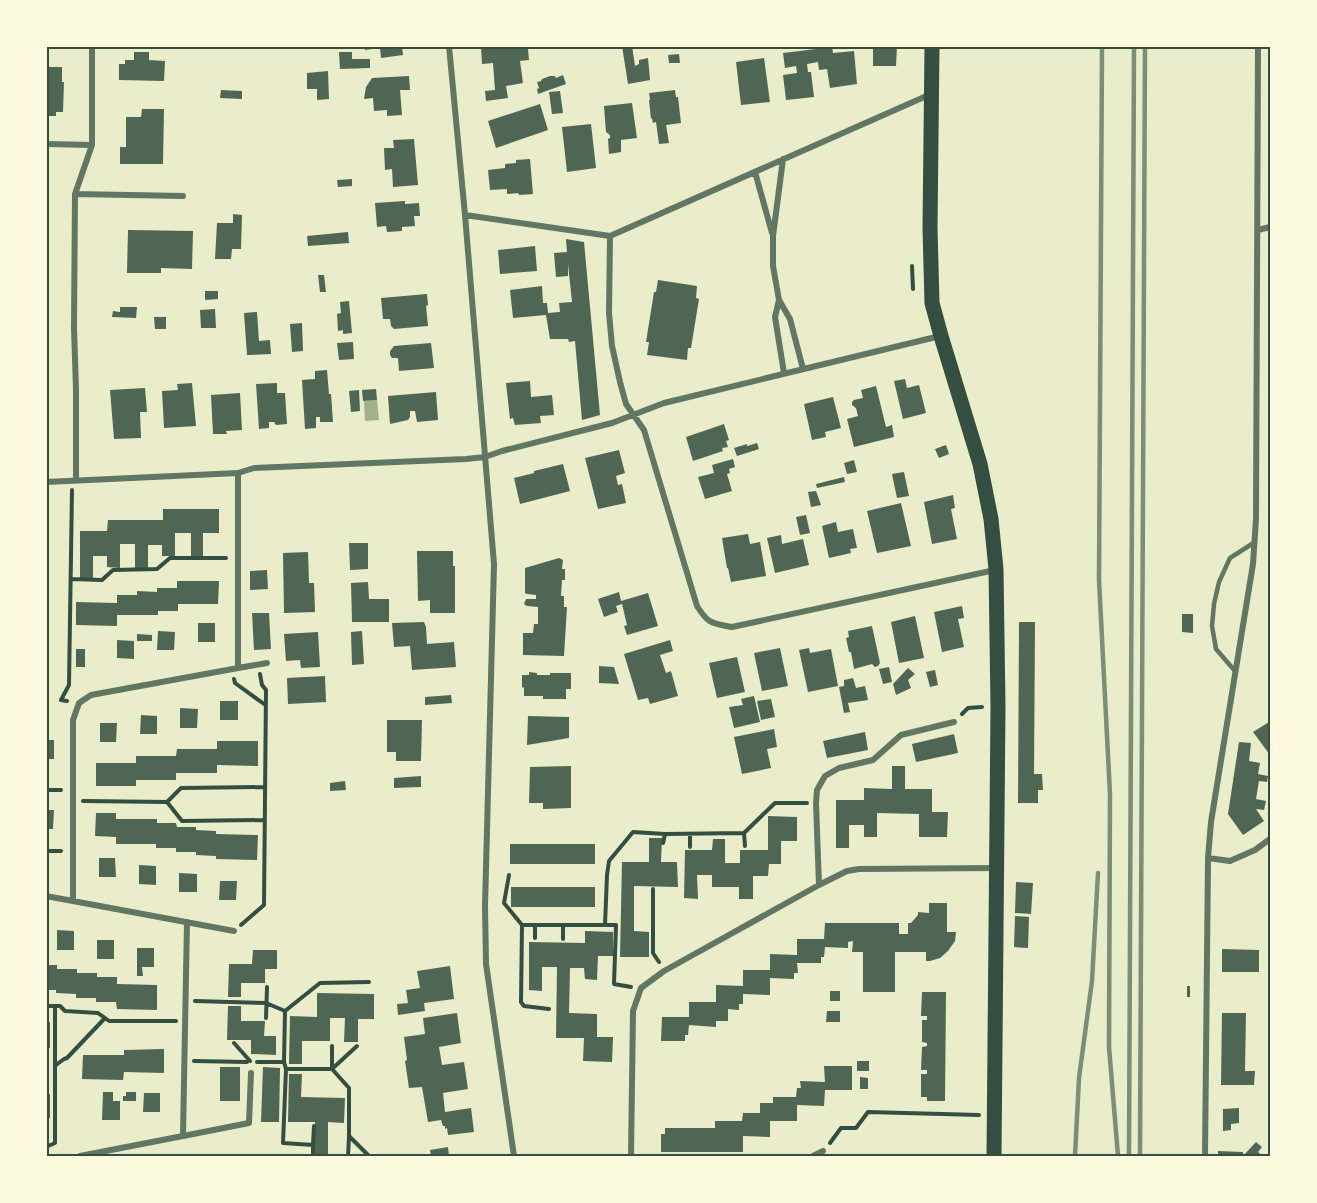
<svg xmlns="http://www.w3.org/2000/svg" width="1317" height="1203" font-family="'Open Sans',sans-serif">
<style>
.water{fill:#a3b18a}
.building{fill:#4f6655}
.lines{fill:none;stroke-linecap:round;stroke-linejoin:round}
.path{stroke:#344e41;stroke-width:4}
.service{stroke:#617663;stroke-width:4.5}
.minor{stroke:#617663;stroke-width:6}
.primary{stroke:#344e41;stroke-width:15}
.rail{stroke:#7c8e77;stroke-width:4.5}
.neatline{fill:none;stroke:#344e41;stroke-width:2}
</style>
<rect width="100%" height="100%" fill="#e9edc9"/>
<path class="water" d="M377,400L379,420L365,421L364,401Z"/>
<path class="building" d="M364,46H402L403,55L381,58L380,48L365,50Z
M494,46L495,49H503V46H536V48L528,49L529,60L520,61L523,83L506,86L508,98L486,101L485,91L495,90L493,63L482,64L481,47Z
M622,46H632L635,66L639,64V60L648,58L650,80L628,84Z
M832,46L833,53L854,51L857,84L830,88L827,69L819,70L818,62L807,64L808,72H811L814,97L786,100L783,75L797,73L796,66L785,68L783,53L816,49V47Z
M873,46H897L896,66H873Z
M134,52H149V60L165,61L164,81L119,80V64H125V60H134Z
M339,52H352V59H370V68L340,69Z
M679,54L680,63H669L668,55Z
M764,58L770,102L741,105L736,62Z
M46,67H62V82H64L63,112H56V116H46Z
M328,71L329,99L317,100V89H307V73Z
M563,75L566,84L538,94L537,89L539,88L537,82L541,81L542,79L550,76H555L556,78Z
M409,76L410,90H400L402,115L387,116V110L374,111L373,98L364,99L366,87L372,78Z
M221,90L242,91V99L220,98Z
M675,90L676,97H678L681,123L666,125L669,143L659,144L656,122L653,123L652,118L651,119L649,100H650L649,93Z
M560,91L563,113L552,114L549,92Z
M632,103L637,138L621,140V152L609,154L608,139L610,138V135L606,132L604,106Z
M540,104L548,130L496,148L488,121Z
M142,109H164L163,164H120V147H126V117H141Z
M591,124L596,168L567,172L562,127Z
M414,139L418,185L393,187L392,169L385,170L384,148H394L393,140Z
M530,159L533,194L519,195L518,193L507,194V189L490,190L488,170L505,168V164L516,163V160Z
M46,173H49V219H46Z
M352,179V186L338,187L337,180Z
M405,201V204L419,203L420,216H414L415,226L402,227V231L387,232L386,226L377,227L375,203Z
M233,214L242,215L241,249H232L231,259H215L217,223H233Z
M128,230L193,231L192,269L161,268V273H127Z
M348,232L349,243L308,246L307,236Z
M566,239L584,242L600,415L582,420L575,341L569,342L568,339H550L546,315L513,318L510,290L542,286L543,303H547L548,313L560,312L559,303L572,302L568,264V276L556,277L554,253L567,252Z
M535,246L537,271L500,274L498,250Z
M318,275H324L326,292H320Z
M658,280L697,286L696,298L699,299L691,348H688L687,360L647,355L649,342H646L654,292H656Z
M205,291H218V299L205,300Z
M427,294L428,305L426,306L428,326L394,329L391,326L390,319H383L381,298Z
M349,301L352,333L343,334V330L338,331L337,314L341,313L340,302Z
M120,307H137L136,318L112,317L113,311L120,312Z
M215,309L216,328H201L200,310Z
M257,312L259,341L270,340L271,354L247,355L244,313Z
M154,317H166V329H155Z
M302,323L303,351L292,352L290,324Z
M353,342L354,359L339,360L337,343Z
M431,343L434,368L399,371L398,358H392L390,355V351L394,346Z
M327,370L329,394H331L333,422H320V417H316V428L305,429L302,380L315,379V371Z
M905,379L907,388L919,385L926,413L903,419L894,381Z
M530,381L531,397L552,395L554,415L540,416L541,423L515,425L513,418L510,419L506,383Z
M192,383L196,426L164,428L162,391L178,390L177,384Z
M277,383V393H285L287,424L276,425L274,422H269V428L259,429L256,384Z
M876,386L886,427L892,425L894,437L854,447L847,419L858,416L856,408L852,405V402L854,400L863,398L861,390Z
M145,388L147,412H140L141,438L114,439L110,390Z
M376,389L377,400L363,401L362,390Z
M359,390L360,411L351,412L349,391Z
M436,392L438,420L417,422L415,411H410V417L408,420L390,424L388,396Z
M240,393L242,430L226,431L227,434H213L211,395Z
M833,397L841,428L825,432L826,437L812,440L804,404Z
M724,424L729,440L726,441L728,447L722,448L723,451L693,461L686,437Z
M757,443L759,449L737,456L734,448L747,444V446Z
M946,445L949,454L939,458L935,449Z
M619,450L625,473L616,476L618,485L622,484L626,503L598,509L585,458Z
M733,459L735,467L729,469L730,473L727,474L732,491L705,499L698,477L714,473L712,465Z
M854,460L857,472L847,474L844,463Z
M563,464L570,491L520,504L514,478L534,473V471Z
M904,472L909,496L897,498L892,474Z
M844,477L845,482L817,488L816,484Z
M816,491L821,505L811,507L808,492Z
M953,495L955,508L951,509L957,539L932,544L924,502Z
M901,503L911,546L877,553L867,511Z
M163,509H219V533H203V556H191V533H175V556H162V545H148V568H135V544H120V568L107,567V556H93V579H80V531H107L108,520H163Z
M806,515L810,533L800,535L796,517Z
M836,522L838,532L853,529L857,548L850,549L851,553L829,558L822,526Z
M748,534L750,544L760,542L766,576L731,582L728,568H727L722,538Z
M781,535L782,544L803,539L809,565L775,573L767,538Z
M349,543H368V569L350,570Z
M417,551H453V566H455V613H430V600L418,601Z
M308,552L309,583H314L315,612L284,613L283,553Z
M559,558L563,560L562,569H565V580H562L561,596H564V607H567L564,656L523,655V633H533L534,624H538V607L527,606L524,604L526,599H536V595L527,594L525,593V568Z
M267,570L268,589L250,590V571Z
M177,581H219L218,604H178V611H158V615H117V626L76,625V602L117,603V595H137V591L157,592V588H177Z
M368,582L369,599H389V622H352L351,583Z
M619,592L621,601L648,593L658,626L627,635L624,626L627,625L622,604L616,606L618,612L604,617L598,599Z
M962,606L964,618L958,619L964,647L942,652L934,612Z
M252,613H269L271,649L254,650Z
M1182,614H1193V633L1182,632Z
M915,616L924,658L899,663L891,622Z
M424,622L426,627L427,644L454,642L456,667L412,670L410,646L394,647L392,623Z
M1019,622H1035L1034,774H1042L1043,790H1038V803H1018Z
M198,623H215V642H198Z
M872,626L880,663L878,666L875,667L872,664L854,669L851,652H849L846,638L849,637L848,631Z
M158,631L175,632L174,650H157Z
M362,631L364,664L352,665L351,632Z
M318,632L320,667L301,668L300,660L286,661L284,634Z
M137,634L152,635V641H137Z
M117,640L134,641V659L117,658Z
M670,640L673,651L660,655L666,673L671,671L678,696L650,704L648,698L638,700L624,654Z
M780,648L788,686L762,691L754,653Z
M809,648L810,653L831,649L838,686L808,692L799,650Z
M76,649H85V667H76Z
M737,657L745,692L717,698L709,663Z
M599,666L614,667L619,684L599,683Z
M889,667L892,682L883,684L879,669Z
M908,668L915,674L908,680L911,688L896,695L893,684Z
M935,670L938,685L930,687L926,672Z
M529,672L537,673V675H550V673H571V689H566V699H543V696H524V687L522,688V675H529Z
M325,676L326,702L288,704L287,678Z
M853,678L856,688L865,686L868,700L848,703L850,712L844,713L839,687L844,686V680Z
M451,695L452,703L425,705V697Z
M754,696L760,722L734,728L729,707L743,705L741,699Z
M771,699L775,717L761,720L757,701Z
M220,701H238V720H220Z
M180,708L198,709L197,728H180Z
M141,715L157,716V734H140Z
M528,716L569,717V738L527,745Z
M387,720H422L421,761H396V752H387Z
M1269,722L1270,724V755L1253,732Z
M100,723H117L116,742H100Z
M774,729L777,747L767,749L771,768L742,774L734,737Z
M865,732L868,750L827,758L823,741Z
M954,734L958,753L916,762L912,744Z
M46,740H54V759H46Z
M217,741H258V766L217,765V773H176V780H136V786H96V763H136V756H176L177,749H217Z
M1239,742L1251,743L1249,761L1260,763L1258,774L1268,776L1267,782L1259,781L1256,799L1266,801L1264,810L1256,809L1264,821L1243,835L1228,814Z
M571,766V808L543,809V803H529L530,767Z
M892,766H905V789H932V812H948L947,837H919V814L877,813V837H864V825H849V848H836V800H864V788L892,789Z
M421,776V787L394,788V778Z
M345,781L346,790L330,791V783Z
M46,810H54L53,829H46Z
M96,813H116V819H157V823H176L177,827H196V830L216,831V834L258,835L257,860L216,859V856L196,855V852H176V848H156V844H116V837L95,836Z
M768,816L797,817V841H781V864H769L768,876H753V899H739V887H712V875H697L698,899L684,898L685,850H712L713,839H725V863H740V850H768Z
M649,838H662L661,862H677L678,887L634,886V931L649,932V957H620L622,862H649Z
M510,844H595V864H510Z
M99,858H115L116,877H99Z
M139,865L156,866V885L139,884Z
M179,873L197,874V892H179Z
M220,881H237L236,900H219Z
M1016,882L1033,883L1031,914L1015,913Z
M511,887H595V907H511Z
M929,903H947V932H956L955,941L948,951L940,958L930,961H926V952H895V992H863V952H852L853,941L848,942V948L825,947L824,957H821V963H797L798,973H794V979L770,978V995L743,994V1004H739V1010L728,1009V1021H716V1027L689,1025L688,1035H685V1041H661L662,1017H689V1002H716V985L743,986V970H770V954L797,955V939H824L825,923H899V934H908V923H911L918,915V912L929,913Z
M1015,916L1029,917L1028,948L1014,947Z
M57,930L74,931V950H57Z
M585,931L613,932V956H598L597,980L585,979L584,968H570L569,1013L597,1014V1037H613L612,1062L583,1061L584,1038H556L557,967H542V991L529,990V942L585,943Z
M97,940H114V959H97Z
M137,948H154V967H142L143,976H137Z
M1222,949L1259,950V972H1222Z
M253,950H277V969H265V983H241V997H228L229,964H252Z
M46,965H57V969H77V973H97V977H117V984L157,985V1010L117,1009L116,1002H96V998H76V994L56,993V990H46Z
M450,966L454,999L424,1003L425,1011L398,1015L397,1004L408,1003L406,990L420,988L417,971Z
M1187,986H1190V997H1187Z
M830,991H840V1001H830Z
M922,992H946L945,1101H927V1097H921V1074H927V1070H921L922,1047L927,1046V1043L922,1042V1020H927V1016H921Z
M317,993L374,994V1019H358V1042H344L345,1018H330V1041H302V1064H289L290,1016L317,1017Z
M228,1006H241V1021H265L264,1036H276V1055L251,1054V1040H227Z
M827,1011H840V1022H826Z
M457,1013L461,1043L439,1047L442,1065L464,1062L468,1089L443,1093L445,1112L471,1108L474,1132L448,1135L447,1128L445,1129V1126H443L441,1120L428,1122L422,1087L409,1088L405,1061L407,1060L404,1037L425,1034L423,1018Z
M1222,1013H1246L1245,1071H1255L1254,1085H1221Z
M46,1022H50V1048H46Z
M164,1049V1073L124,1072L123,1080L82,1079L83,1055H124V1050Z
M857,1061H869V1071H857Z
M824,1066H852V1090H825L824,1106L797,1105V1121H770V1137L743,1136V1152H661V1134H665V1128H715V1121H742L743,1113H760V1103H773V1097H796L797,1088H801L800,1081L825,1082Z
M220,1067H240V1101H220Z
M263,1067L280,1068L279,1122H261Z
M289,1074H302L301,1097L345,1098L344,1123L328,1122V1156H315V1122H288Z
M860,1077L868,1078V1089H860Z
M103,1092H113V1101H120V1120H102Z
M126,1092H136V1101H123V1096H126Z
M144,1093H160V1112H143Z
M46,1094H50V1118H46Z
M1239,1108V1123L1231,1124V1130L1223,1131V1109Z
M1256,1142L1262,1147L1258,1152L1263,1156H1218V1151L1243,1152V1156Z
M448,1147L449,1156H431L430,1150Z"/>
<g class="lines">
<path class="path" d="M912,266L913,289
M71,579L102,580L113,570L157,569L170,558H226
M234,679L235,683L264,704
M67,701L61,700L69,685L72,490
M962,714L968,708L982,707
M46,790H61
M83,801L167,802L182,821L265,820
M167,802L181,788L265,787
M744,833L745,846
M690,834V847
M663,843L665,834
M46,851H61
M509,875L504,903L522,925
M653,889V953L659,962
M241,925L264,905L266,690L262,685L260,674
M605,925L607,875L609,861L633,832L665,834L744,833L775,803H807
M535,938V925
M563,939V925
M195,1001L266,1003L285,1011L284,1062
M46,1006H60L65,1011L98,1013L109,1021H176
M549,1009L524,1006L521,1002L522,925H616L614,984L631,987
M285,1011L320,983L369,982
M266,1018L267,987
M234,1043L250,1061
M332,1046V1069L357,1046
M194,1061L247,1062
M257,1062H284L286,1069H332L349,1088V1136L369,1156
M56,1065L64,1059L67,1058L105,1018
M286,1069L283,1143L313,1145V1156
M830,1143L841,1128H856L868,1112L979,1115
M313,1145L314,1126
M46,1147L55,1143V1006
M348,1156L349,1137"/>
<path class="service" d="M1235,671L1216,649L1212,626L1214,604L1219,582L1230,558L1255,542"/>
<path class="minor" d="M449,46L465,215L494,564L485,906L486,964L514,1156
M46,144L92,145
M783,159L773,236V266L779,300L790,319L803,369
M755,172L772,233
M75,194L183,196
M465,215L610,236L931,94
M1258,230L1270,227
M610,236L609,313L612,346L620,382L626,404L644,430L697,606C709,625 712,623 732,627L995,570
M779,300L775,317L784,373
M76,480V389L74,328L75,194L92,145V46
M46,482L238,473L254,468L466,459L485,457L502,451L612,423L664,403L940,336
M238,668L267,663
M1208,858L1230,861L1255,850L1270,839
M819,885L816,803L817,790L825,776L839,768L873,760L901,735L954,722
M46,896L234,931
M73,901V720L79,703L91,695L238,668V473
M183,1136L249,1123L251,1073
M80,1156L183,1136L187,922
M631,1156L633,1011L641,988L664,971L819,885L847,871L859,869L995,868
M813,1156L823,1151
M1205,1156L1208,858L1211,822L1253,564L1256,519L1258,46"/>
<path class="primary" d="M932,46L930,228L932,303L941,336L980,464L991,519L996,569L998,707L994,1156"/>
<path class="rail" d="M1102,46L1099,580L1110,794L1109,1047L1118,1156
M1075,1156L1079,1078L1092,981L1098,873
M1129,1156L1134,46
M1140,1156L1145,46"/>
</g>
<rect width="1317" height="1203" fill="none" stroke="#fefae0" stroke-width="96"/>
<rect x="48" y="48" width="1221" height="1107" class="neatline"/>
</svg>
